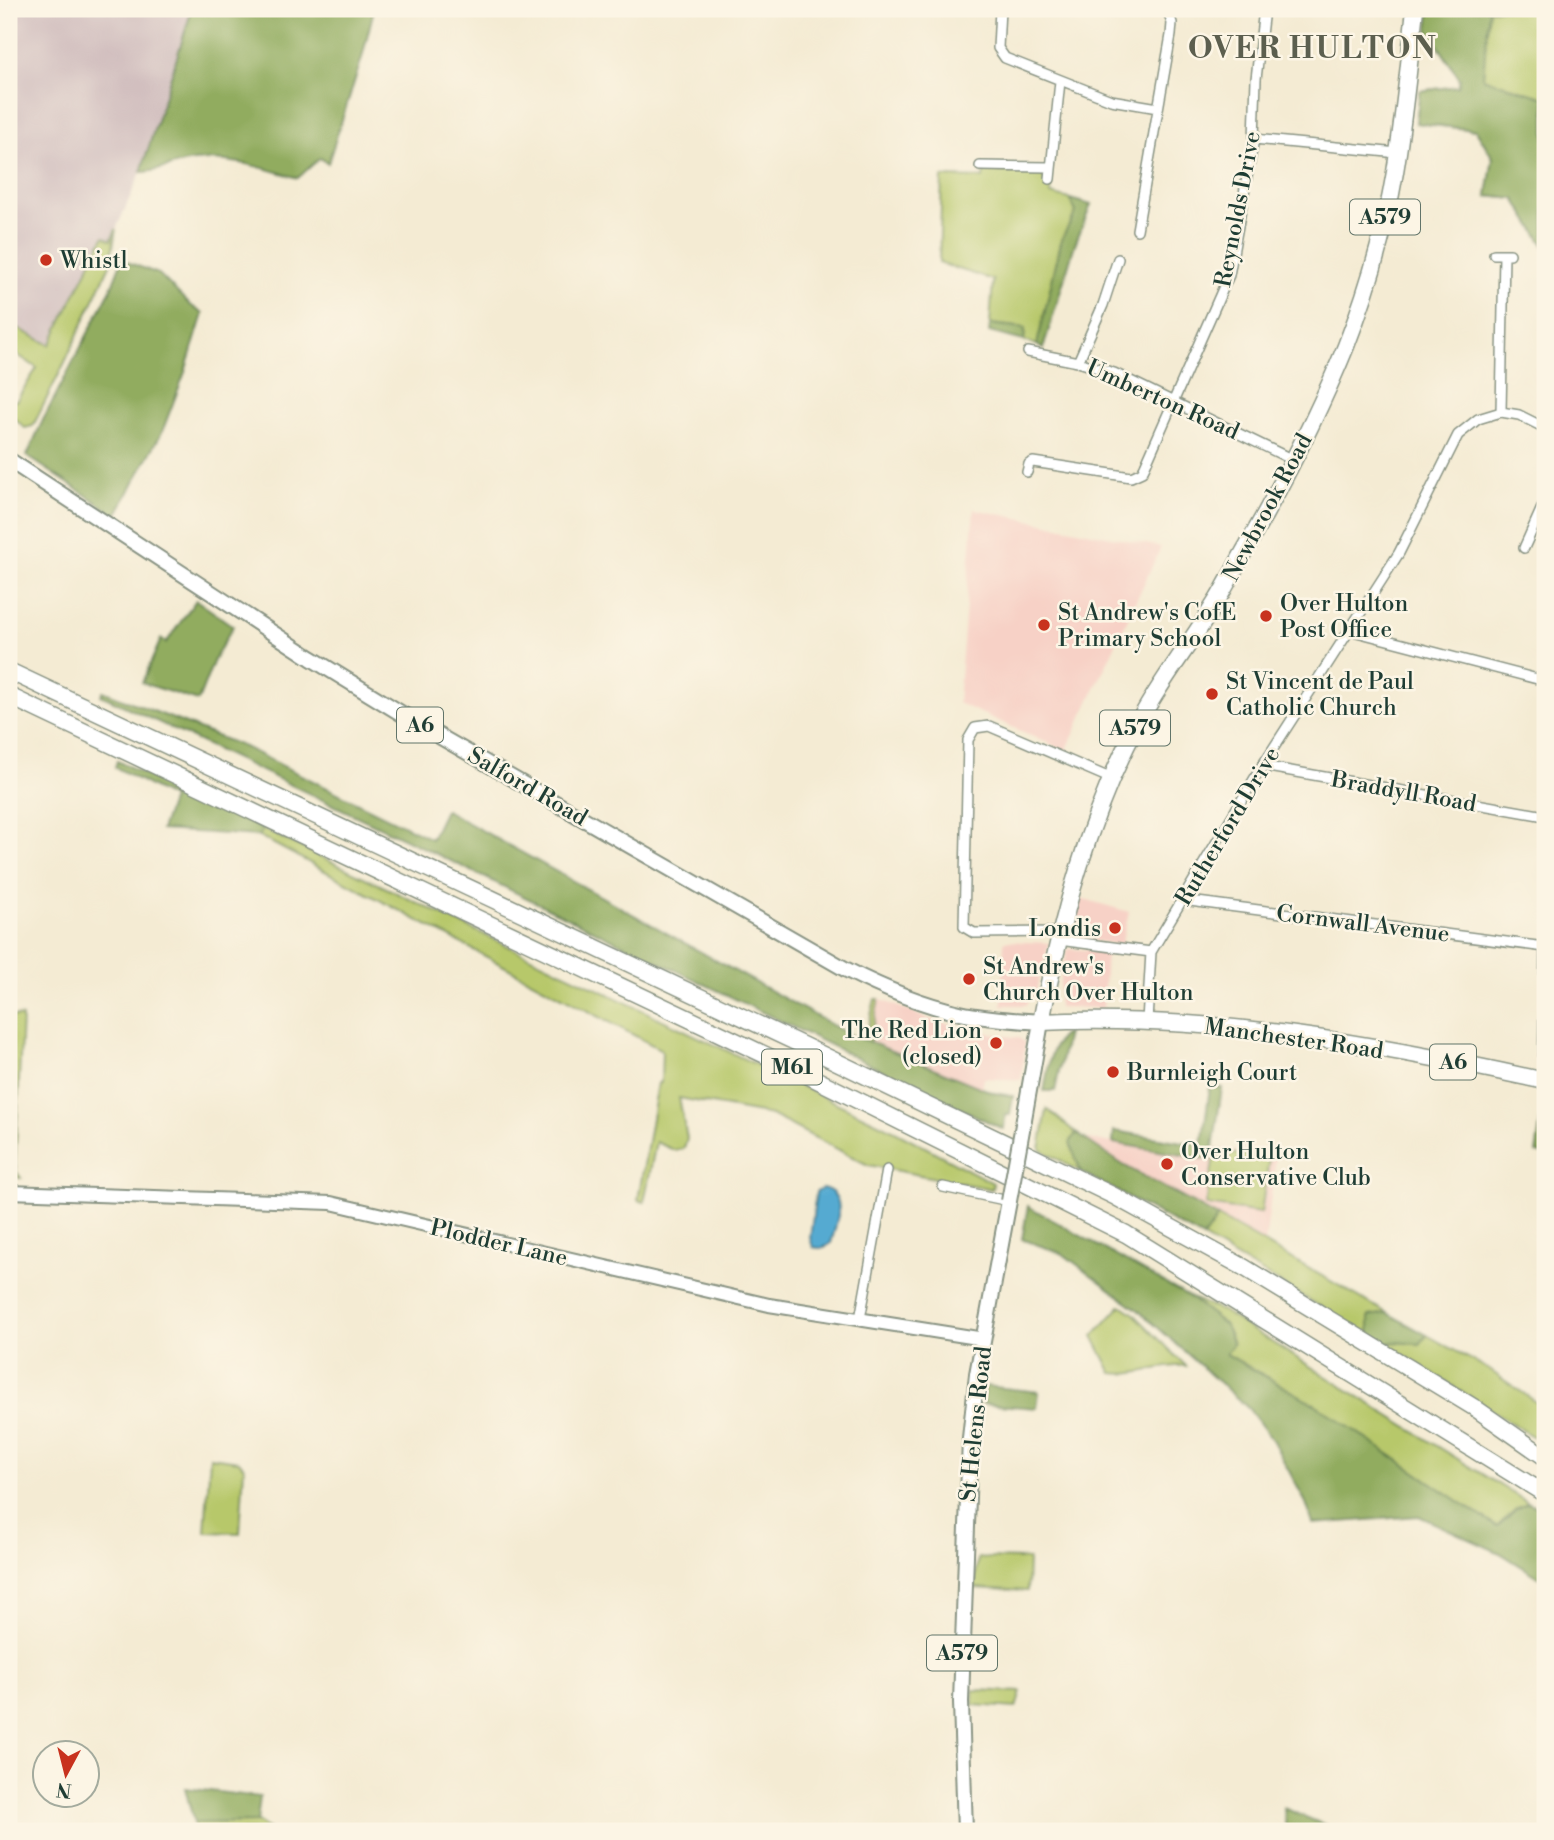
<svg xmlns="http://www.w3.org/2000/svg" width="1554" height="1840" font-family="'Libre Bodoni',serif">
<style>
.built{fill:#f7d1c6}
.industrial{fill:#d2bfbf}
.green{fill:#b7c86b;stroke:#6b8250;stroke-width:2}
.forest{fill:#91ac5f;stroke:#58744a;stroke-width:2}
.water{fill:#55aad1;stroke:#3a7482;stroke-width:2}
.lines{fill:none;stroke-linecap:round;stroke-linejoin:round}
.street-casing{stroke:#8a9484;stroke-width:12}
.secondary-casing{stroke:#8a9484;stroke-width:16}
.primary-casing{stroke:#8a9484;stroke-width:18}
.highway-casing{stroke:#8a9484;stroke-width:19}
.street{stroke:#fff;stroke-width:9}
.secondary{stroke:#fff;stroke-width:12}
.primary{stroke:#fff;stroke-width:14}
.highway{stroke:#fff;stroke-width:16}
.primary-bridge-casing{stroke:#8a9484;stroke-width:18;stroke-linecap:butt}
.primary-bridge{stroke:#fff;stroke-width:14}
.poi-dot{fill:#c8321e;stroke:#fcf5e5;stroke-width:2.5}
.labels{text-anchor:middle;stroke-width:5;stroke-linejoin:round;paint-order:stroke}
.shield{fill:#fcf5e5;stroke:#617469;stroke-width:2}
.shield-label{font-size:21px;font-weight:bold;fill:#1f3d34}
.street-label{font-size:23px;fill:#1f3d34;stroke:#fcf5e5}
.poi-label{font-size:23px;fill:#1f3d34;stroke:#fcf5e5;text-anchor:start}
.district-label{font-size:30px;font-weight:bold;letter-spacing:2px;fill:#5c5f4f;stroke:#fcf5e5}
</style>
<rect width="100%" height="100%" fill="#fcf5e5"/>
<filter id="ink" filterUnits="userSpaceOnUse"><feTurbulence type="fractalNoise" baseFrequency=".0143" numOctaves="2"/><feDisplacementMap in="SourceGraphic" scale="14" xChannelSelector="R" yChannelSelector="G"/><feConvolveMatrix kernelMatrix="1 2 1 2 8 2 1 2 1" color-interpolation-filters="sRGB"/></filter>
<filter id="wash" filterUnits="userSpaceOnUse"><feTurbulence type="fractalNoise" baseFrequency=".00686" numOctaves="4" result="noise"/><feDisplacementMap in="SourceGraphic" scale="28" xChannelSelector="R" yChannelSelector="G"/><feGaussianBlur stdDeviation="1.57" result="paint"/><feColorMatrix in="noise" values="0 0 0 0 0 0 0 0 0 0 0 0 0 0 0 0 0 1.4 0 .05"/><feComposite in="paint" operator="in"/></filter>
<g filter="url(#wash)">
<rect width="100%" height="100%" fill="#f4ebd3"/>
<path class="built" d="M974,509L1161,547L1066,751L958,703Z
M1080,898L1129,912L1121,945L1072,937Z
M1004,941L1049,943L1036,990L1026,1005H1002Z
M1068,949L1106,951L1103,1008L1058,1007L1060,981Z
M879,999L928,1019L975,1031L1019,1038L1025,1043L1021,1080L984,1078L982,1089L870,1042Z
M1082,1138L1206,1158L1208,1147L1276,1157L1265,1243L1123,1165Z"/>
<path class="industrial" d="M9,9H192L141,172L65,346L49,358L9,338Z"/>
<path class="green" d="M1430,9H1545V246L1515,199L1487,196L1493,158L1476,130L1416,123L1420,91L1458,86L1460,79L1428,30Z
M984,171L1038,172L1043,175L1045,182L1051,183V194L1070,199L1077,212L1062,238L1037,345L1024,341L1025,328L990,324L993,280L939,263L942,177L983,178Z
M116,229L110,265L65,362L33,426L25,428L9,413V399L16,401L37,368L9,349V324L50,345L104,236L111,240Z
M263,829L895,1131L993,1183L992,1189L868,1165L771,1115L679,1098L687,1138L684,1148L676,1151L656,1142L644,1202L638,1200L658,1083H661L662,1050L259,836Z
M875,999H879L870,1042L865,1040Z
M9,1016L22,1017L15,1164L16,1171L21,1178H9Z
M1047,1109L1076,1133L1070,1143L1081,1172L1040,1149Z
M1215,1150L1269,1159L1261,1213L1206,1205Z
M1218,1217L1387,1313L1369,1316V1335L1203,1238Z
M1189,1297L1222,1311L1528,1503L1516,1509L1497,1527L1318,1406L1225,1353V1325Z
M1121,1305L1133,1313L1186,1366C1161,1364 1137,1377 1112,1373L1093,1336Z
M1427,1335L1488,1369L1545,1408V1438L1532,1436L1386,1344L1394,1342L1420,1344Z
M210,1457L239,1461L244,1467L240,1533L205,1532Z
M978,1558L1028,1559L1027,1591L974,1588Z
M973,1690L1021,1692L1016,1708L973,1705Z
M257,1822L272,1831H193L194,1823Z"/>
<path class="forest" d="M192,9H374L362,58L328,163L320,158L298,178C264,168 230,157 194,161C176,163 158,172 141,172Z
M1430,9H1489L1483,78L1545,98V246L1515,199L1487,196L1493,158L1476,130L1416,123L1420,91L1458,86L1460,79L1428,30Z
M1070,199L1091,205L1075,244L1043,349L1037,345L1062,238L1076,212Z
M122,260L159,274L189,304L203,314L185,372L162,432L116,515L27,456L42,422L110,291Z
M990,324L1025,328L1024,341L989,332Z
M196,600L233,626L214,660L198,701L142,683L161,639L166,643Z
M103,691L244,747L431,839L445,810L852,1036L865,1040L994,1093L1013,1096L1010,1115H1006L1003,1129L426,849L101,695Z
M117,761L263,829L259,836L161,830L172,798L115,767Z
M1067,1033L1055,1091H1044C1048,1073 1049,1042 1067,1033Z
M1210,1087L1222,1088L1213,1148H1208L1206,1159L1113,1143L1114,1131L1202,1145Z
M1545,1093V1155L1536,1153Z
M1076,1133L1123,1165L1218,1217L1203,1238L1081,1172L1070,1143Z
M1028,1206L1189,1297L1225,1325L1233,1344L1226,1354L1318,1406L1497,1527L1516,1509L1528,1503L1545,1509V1581L1500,1553L1419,1516L1313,1524L1306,1503L1273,1441L1248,1408L1138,1310L1063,1254L1022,1239Z
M1387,1313L1427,1335L1420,1344L1394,1342L1386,1344L1369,1335V1316Z
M985,1386L1039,1392L1037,1408L983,1404Z
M185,1788L260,1797L257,1822L194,1823Z
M1284,1808L1339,1831H1286Z"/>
<path class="water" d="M823,1188C849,1195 836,1224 831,1243C825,1248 821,1249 813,1247L810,1238L816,1192Z"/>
</g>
<g filter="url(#ink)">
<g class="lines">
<defs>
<path id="street" d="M1000,9L998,48L1005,58L1111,100L1158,108
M1254,139L1398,153
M980,166L1050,167
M1050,179L1060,81
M1137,230L1171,35L1172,23L1167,9
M1494,254H1510
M1028,352L1078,362L1114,373L1293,460
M1078,362L1103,305L1118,259
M1501,412L1504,254
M1027,472L1029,464L1033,462L1131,477L1142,472L1145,466L1229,275L1254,139L1256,79L1264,9
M1524,548L1545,501
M1349,630L1545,681
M1262,766L1545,816
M1182,900L1545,947
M1061,932L974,933L964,927L968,740L975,728L989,726L1112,779
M1059,940L1151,952
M1147,1021L1151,952L1262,766L1399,553L1458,435L1478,419L1501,412L1519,415L1545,428
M1543,1081L1545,938
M943,1187L1009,1201
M860,1319L887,1170"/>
<path id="secondary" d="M9,1192L331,1203L769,1305L984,1339"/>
<path id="primary" d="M9,460L311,658L425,728L845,969C882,988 919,1004 960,1013C987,1019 1014,1020 1041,1022L1024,1119
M965,1831L961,1702L970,1438L977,1374L1009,1201"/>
<path id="highway" d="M1415,9C1409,63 1404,118 1395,172C1385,231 1368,290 1346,346C1318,415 1283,483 1246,548C1235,567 1226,587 1214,605C1189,646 1159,683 1137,725C1088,817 1061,920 1041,1022C1210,1014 1381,1045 1545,1081
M9,671L804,1046L1114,1196L1245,1268L1475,1408L1545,1457
M9,696L801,1072L1126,1234L1545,1494"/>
</defs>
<use href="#street" class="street-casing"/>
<use href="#secondary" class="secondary-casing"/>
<use href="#primary" class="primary-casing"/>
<use href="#highway" class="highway-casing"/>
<use href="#street" class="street"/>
<use href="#secondary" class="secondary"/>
<use href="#primary" class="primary"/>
<use href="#highway" class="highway"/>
<defs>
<path id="primary-bridge" d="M1009,1201L1024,1119"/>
</defs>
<use href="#primary-bridge" class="primary-bridge-casing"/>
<use href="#primary-bridge" class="primary-bridge"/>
</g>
</g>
<g class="poi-dot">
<circle cx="46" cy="260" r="7"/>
<circle cx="1266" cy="616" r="7"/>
<circle cx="1044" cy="625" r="7"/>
<circle cx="1212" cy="694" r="7"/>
<circle cx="1115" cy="928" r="7"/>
<circle cx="969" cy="979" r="7"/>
<circle cx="996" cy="1043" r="7"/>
<circle cx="1113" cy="1072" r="7"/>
<circle cx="1167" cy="1164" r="7"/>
</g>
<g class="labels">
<g class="shield">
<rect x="1350" y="199.5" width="70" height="35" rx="5"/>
<rect x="397" y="707.5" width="46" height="35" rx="5"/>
<rect x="1100" y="710.5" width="70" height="35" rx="5"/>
<rect x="1430" y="1044.5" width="46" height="35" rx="5"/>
<rect x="762" y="1049.5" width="60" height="35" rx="5"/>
<rect x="927" y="1635.5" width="70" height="35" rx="5"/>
</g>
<g class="shield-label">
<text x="1385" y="224">A579</text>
<text x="420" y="732">A6</text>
<text x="1135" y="735">A579</text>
<text x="1453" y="1069">A6</text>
<text x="792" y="1074">M61</text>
<text x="962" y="1660">A579</text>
</g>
<g class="street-label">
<text transform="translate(1237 209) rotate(-79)" y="8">Reynolds Drive</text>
<text transform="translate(1163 399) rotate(24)" y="8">Umberton Road</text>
<text transform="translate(1267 507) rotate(-62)" y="8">Newbrook Road</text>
<text transform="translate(528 786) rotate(30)" y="8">Salford Road</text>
<text transform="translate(1404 791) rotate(10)" y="8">Braddyll Road</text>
<text transform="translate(1227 826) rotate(-59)" y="8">Rutherford Drive</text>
<text transform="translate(1363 923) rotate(7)" y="8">Cornwall Avenue</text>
<text transform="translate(1294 1038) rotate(8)" y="8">Manchester Road</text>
<text transform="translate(499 1242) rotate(13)" y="8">Plodder Lane</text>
<text transform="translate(975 1424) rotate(-84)" y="8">St Helens Road</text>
</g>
<g class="poi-label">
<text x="60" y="268">Whistl</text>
<text x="1280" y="611">Over Hulton<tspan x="1280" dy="26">Post Office</tspan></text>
<text x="1058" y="620">St Andrew's CofE<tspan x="1058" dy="26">Primary School</tspan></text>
<text x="1226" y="689">St Vincent de Paul<tspan x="1226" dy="26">Catholic Church</tspan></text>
<text x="1101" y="936" text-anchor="end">Londis</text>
<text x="983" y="974">St Andrew's<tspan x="983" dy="26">Church Over Hulton</tspan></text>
<text x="982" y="1038" text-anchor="end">The Red Lion<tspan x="982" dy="26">(closed)</tspan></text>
<text x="1127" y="1080">Burnleigh Court</text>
<text x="1181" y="1159">Over Hulton<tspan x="1181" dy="26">Conservative Club</tspan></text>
</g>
<g class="district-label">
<text x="1313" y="58">OVER HULTON</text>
</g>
</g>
<rect width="1554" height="1840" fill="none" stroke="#fcf5e5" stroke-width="35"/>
<g transform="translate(66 1774) rotate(187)"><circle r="33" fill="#fcf5e5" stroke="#a4ab9e" stroke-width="2"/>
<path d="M0-5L12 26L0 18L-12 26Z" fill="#c8321e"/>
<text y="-10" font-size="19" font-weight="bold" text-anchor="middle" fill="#1f3d34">N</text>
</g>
</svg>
